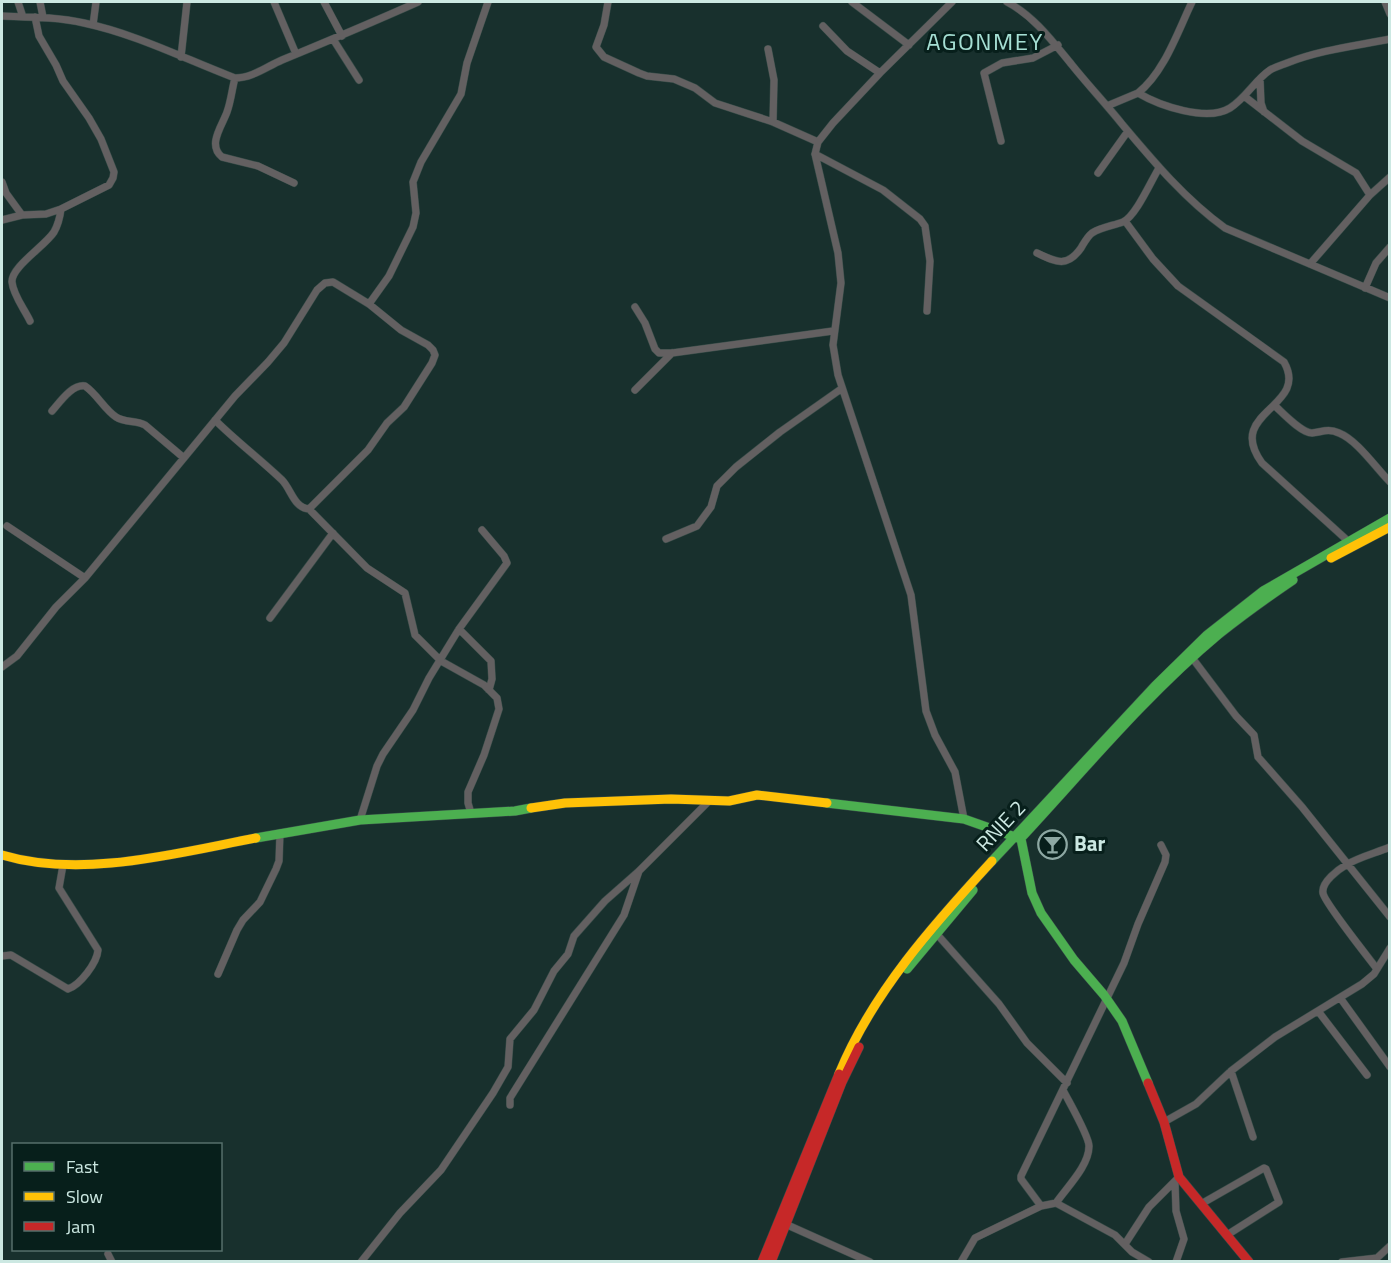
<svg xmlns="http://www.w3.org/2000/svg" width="1391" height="1263" font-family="'Titillium Web',sans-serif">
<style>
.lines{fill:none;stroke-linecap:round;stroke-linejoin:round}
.street-casing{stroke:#374c48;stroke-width:8}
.fast-casing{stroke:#374c48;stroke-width:10}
.slow-casing{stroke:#374c48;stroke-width:10}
.jam-casing{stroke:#374c48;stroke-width:10}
.street{stroke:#636061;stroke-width:7}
.fast{stroke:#4caf50;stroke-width:9}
.slow{stroke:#ffc107;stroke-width:9}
.jam{stroke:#c62828;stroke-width:9}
.labels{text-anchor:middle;stroke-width:6;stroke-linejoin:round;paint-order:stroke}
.street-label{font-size:21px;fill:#cce8e2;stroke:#071f1b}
.poi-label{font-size:21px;font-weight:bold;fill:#cce8e2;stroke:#071f1b;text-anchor:start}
.quarter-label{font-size:24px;letter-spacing:1.5px;fill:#a6e0d4;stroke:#071f1b}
</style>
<rect width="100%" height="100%" fill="#18302d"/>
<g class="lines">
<defs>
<path id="street" d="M18,2L23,17
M40,2L43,17
M274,2L296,54
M324,2L342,36
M608,2L604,25L596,47L604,57L639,73L647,76L674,79L695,88L715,103L773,122L818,142
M852,2L909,45
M952,2L880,73L833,123L818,142L815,154L838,253L841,283L833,345L838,375L911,595L926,711L935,735L955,772L964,819
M1007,2C1034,16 1053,42 1072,65C1088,85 1106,104 1122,124C1154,162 1185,199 1225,228L1390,298
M1385,2L1390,14
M2,16C29,17 57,17 84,23C136,34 185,59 235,78C252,78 266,67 282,60C328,41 373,22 418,2
M93,25L96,2
M823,26L847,51L880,73
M333,39L359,80
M768,49L774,80L773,122
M181,57L187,2
M235,78C232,89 231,101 227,112C222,126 207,145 222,157L258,166L294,183
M1260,79L1261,103L1264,112
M1138,93C1164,73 1178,31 1192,2
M1244,96L1302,141L1356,173L1370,195
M1107,106L1138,93C1160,106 1207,122 1230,108C1246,98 1255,80 1270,70C1275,67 1282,65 1287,63C1320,50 1355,46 1390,39
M1001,141L984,73L1002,63L1033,58L1058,45
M815,154L883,190L920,219L925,226L930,261L927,311
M1098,173L1128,131
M2,182L6,193L22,215L46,214L61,209L109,185L113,178L114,172L101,139L89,118L63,81L56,65L39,36L35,17
M2,220L22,215
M1125,221L1153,259L1178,286L1284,362C1310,408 1224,411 1262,463L1348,541
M1037,253C1056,262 1067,268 1081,248C1084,243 1087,237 1092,233C1102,227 1112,226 1123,222C1136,216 1151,181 1159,168
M1310,264L1370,195L1390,177
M1365,288L1376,263L1390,247
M369,304L389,276L413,227L416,213L413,182L421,162L461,94L467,63L488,2
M635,307L645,323L655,349L659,353H672L833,331
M30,321C25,310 13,295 12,282C11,267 45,246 54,232C58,225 60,217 61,209
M635,390L672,353
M1274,405C1282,412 1301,433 1312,433C1322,432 1328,428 1339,433C1357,440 1376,468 1390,482
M52,411C60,402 72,384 85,386C97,394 104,409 116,417C125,423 136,420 145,425L184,458
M215,420C236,441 260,459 282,480C291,489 294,508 309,509L367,568L405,593L415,635L441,661L484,685L497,698L499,709L484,755L468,792V803L471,813
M7,526L85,578
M666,539L697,526L711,507L717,486L736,467L780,432L841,389
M270,618L333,533
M459,629L491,661L492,679L489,690
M1190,655L1236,716L1254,735L1258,757L1302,807L1390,917
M2,667L17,656L56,607L85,578L235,396L268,362L284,343L317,290L325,283L333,282L369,304L401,330L428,345L433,350L435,355L432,363L404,407L387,423L368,450L309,509
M360,820L377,766L383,754L413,710L429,678L459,629L507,563L504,556L482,530
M935,932L999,1004L1027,1043L1067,1083
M2,956L11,955L68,989C80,985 97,963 98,950L59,888L63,865
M1377,969C1368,957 1324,902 1323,893C1321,882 1339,869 1346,865C1359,857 1376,853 1390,847
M218,974L237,930L243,920L260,902L276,869L279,861L280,833
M1341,999L1390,1067
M1318,1011L1367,1075
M1231,1071L1253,1137
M510,1105V1098L624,915L639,871L710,800
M1164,1122L1196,1104L1231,1071L1275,1037L1362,984L1374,974L1390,948
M1175,1182L1176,1211L1184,1239L1176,1262
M1056,1203C1067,1187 1089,1166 1089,1146C1089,1136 1069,1102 1063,1090
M1201,1204L1264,1168L1266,1169L1279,1202L1227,1235
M1041,1206L1021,1179V1176L1124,963L1138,924L1165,862L1166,855L1161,845
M783,1223L870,1262
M1125,1244L1149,1207L1179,1177
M108,1254L112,1262
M361,1262L400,1213L441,1170L493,1093L508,1067L510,1039L534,1010L554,971L568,954L574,936L605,901L639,871
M961,1262L975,1238L1041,1206L1056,1203L1115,1235L1132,1252L1149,1262
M1342,1262L1377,1258L1390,1246"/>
<path id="fast" d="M827,803L964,819L1021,839L1032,893L1041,913L1074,960L1104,995L1122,1021L1148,1083
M256,838L360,820L515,811L531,808
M1021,838C1085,769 1146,695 1219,634C1243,615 1268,597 1293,580
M992,861L1155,686L1207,635L1263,591L1390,518
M907,969L973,890"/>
<path id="slow" d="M1331,558L1390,527
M531,808L565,803L671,799L729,801L757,795L827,803
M2,855C82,879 177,853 256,838
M839,1074C872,993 934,924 992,861"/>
<path id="jam" d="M1148,1083L1164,1122L1179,1177L1249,1262
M762,1262L839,1074
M771,1262L842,1082L859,1047"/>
</defs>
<use href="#street" class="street-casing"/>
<use href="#fast" class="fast-casing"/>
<use href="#slow" class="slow-casing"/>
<use href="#jam" class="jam-casing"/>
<use href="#street" class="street"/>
<use href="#fast" class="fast"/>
<use href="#slow" class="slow"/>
<use href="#jam" class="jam"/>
</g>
<defs>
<symbol id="bar-ring" viewBox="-11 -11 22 22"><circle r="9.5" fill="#071f1b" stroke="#8da8a3" stroke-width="1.5"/><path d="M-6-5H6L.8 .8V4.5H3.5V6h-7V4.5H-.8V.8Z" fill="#8da8a3"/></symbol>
</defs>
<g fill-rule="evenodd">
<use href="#bar-ring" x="1036" y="828" width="33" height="33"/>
</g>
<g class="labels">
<g class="street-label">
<text transform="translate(1001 826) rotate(-47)" y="7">RNIE 2</text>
</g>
<g class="poi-label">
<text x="1074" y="851">Bar</text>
</g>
<g class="quarter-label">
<text x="985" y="50">AGONMEY</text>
</g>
</g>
<rect width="1391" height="1263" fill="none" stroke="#cce8e2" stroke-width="6"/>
<rect x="12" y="1143" width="210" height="108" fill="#071f1b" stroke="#566f6b" stroke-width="1.5"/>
<rect x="24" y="1162" width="30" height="9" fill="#4caf50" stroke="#566f6b" stroke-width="1.5"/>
<text x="66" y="1173" font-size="18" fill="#cce8e2">Fast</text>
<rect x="24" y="1192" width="30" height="9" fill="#ffc107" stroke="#566f6b" stroke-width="1.5"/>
<text x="66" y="1203" font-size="18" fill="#cce8e2">Slow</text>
<rect x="24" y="1222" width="30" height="9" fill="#c62828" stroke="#566f6b" stroke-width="1.5"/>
<text x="66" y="1233" font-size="18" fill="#cce8e2">Jam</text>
</svg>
